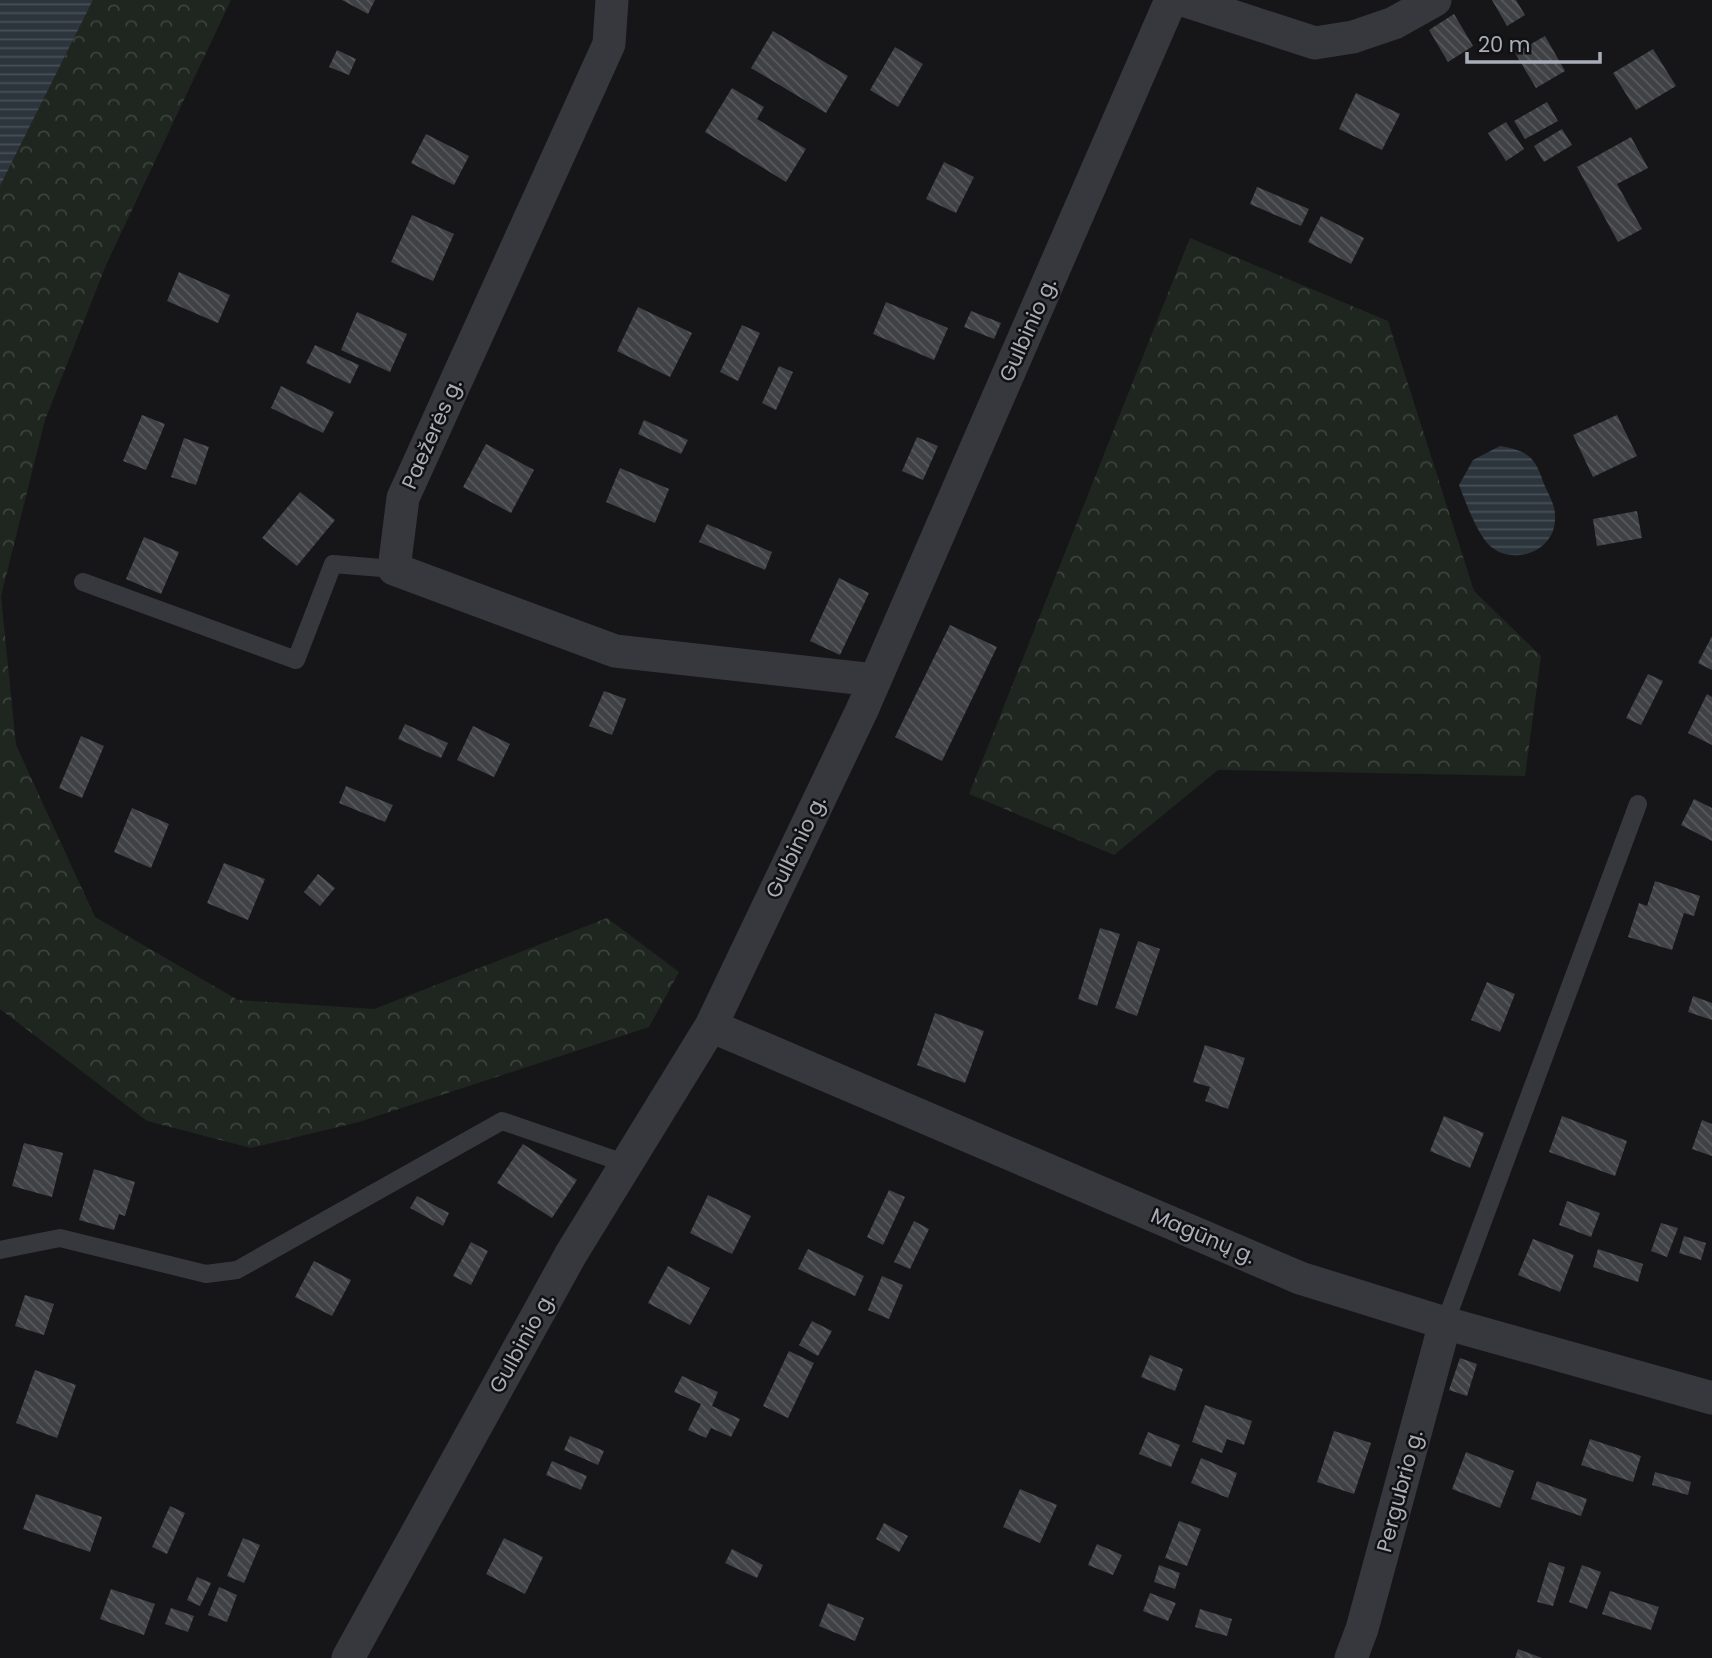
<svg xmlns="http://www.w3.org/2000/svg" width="1712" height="1658" font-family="Poppins,sans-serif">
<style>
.forest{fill:url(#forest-crowns)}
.water{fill:url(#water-rules)}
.building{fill:url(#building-back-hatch)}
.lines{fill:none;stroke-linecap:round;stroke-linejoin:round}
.service{stroke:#37383d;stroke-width:18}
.minor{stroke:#37383d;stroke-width:33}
.labels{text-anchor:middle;stroke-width:5;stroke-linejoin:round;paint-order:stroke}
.street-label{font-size:21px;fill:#a8adb8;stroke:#111113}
</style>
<defs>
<pattern id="forest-crowns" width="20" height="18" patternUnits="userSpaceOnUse" patternTransform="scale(1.75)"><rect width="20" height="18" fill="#1e261f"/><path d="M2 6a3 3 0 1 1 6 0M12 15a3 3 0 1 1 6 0" fill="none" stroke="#3c433d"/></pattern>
<pattern id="water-rules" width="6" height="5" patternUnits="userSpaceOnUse" patternTransform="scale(1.75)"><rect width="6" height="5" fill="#2c353c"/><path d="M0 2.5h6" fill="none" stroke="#485056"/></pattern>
<pattern id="building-back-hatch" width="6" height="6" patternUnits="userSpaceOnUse" patternTransform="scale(1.75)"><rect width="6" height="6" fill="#404145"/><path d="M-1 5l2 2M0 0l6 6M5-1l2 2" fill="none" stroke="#595a5e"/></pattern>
</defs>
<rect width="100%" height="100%" fill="#161618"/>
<path class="forest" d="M93,0H231L106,265L45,420L1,596L16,745L95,917L238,1000L374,1009L607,918L679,972L649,1027L359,1122L251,1148L147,1121L0,1009V186Z
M1190,238L1388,321L1474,591L1541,656L1525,776L1218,770L1114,855L969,794Z"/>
<path class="water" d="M0,0H93L0,186Z
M1500,446C1529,451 1535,457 1544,484C1548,493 1555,505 1555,515C1558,554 1505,570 1484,539C1473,523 1466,503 1459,485L1473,460Z"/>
<path class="building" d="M342,0H375L368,14Z
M1492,0H1516L1525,15L1507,26Z
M1454,14L1473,46L1448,62L1429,30Z
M773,31L848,76L826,113L751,68Z
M1545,36L1565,71L1536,88L1515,53Z
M895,47L923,64L898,107L870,90Z
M1653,49L1676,86L1636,110L1613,73Z
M337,50L356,59L349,75L329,67Z
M732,88L764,107L757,119L806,149L786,182L705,132Z
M1356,93L1400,114L1382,150L1339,129Z
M1547,102L1558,121L1525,139L1514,121Z
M1506,122L1524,149L1506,161L1488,133Z
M1562,129L1572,145L1544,162L1534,146Z
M426,134L469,156L454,185L411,163Z
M1631,137L1648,168L1617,184L1642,229L1618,242L1577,167Z
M944,162L974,177L956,213L926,199Z
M1257,187L1309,209L1301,226L1250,204Z
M412,215L454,234L433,281L391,262Z
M1321,216L1364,238L1351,264L1308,242Z
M179,272L230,295L218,323L167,301Z
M886,302L948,328L934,360L873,334Z
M638,307L692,333L670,377L617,351Z
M971,311L1001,323L994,339L964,327Z
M357,312L407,334L390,372L341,350Z
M742,325L760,333L738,381L720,372Z
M315,345L359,365L350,384L306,363Z
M779,366L793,372L776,410L762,403Z
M281,386L334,412L323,433L271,408Z
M142,415L165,424L146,470L123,461Z
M1617,415L1637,456L1593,477L1573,435Z
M644,420L688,440L681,454L638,434Z
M917,437L938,446L923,480L902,471Z
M184,438L209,447L196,485L171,477Z
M486,444L534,470L511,513L463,487Z
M620,468L669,489L655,523L606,502Z
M300,492L335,520L297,566L262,538Z
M1637,511L1642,538L1597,546L1593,519Z
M707,524L772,552L765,570L699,542Z
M144,537L179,552L161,594L126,579Z
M839,578L869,593L840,655L810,641Z
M950,625L997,647L942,761L895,737Z
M1712,636V670L1698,663Z
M1648,674L1663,681L1641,725L1626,718Z
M604,691L626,699L612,735L589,726Z
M1707,694L1712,697V745L1688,733Z
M405,724L448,743L441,758L398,739Z
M473,726L510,744L494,777L457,760Z
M81,736L104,746L82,798L59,788Z
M346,786L393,805L385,822L339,803Z
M1694,799L1712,808V841L1681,825Z
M132,808L169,824L151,868L114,852Z
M224,863L265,879L248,920L207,903Z
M318,874L335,888L320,906L304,892Z
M1655,881L1700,896L1694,916L1684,913L1672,950L1628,937L1639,903L1647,906Z
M1100,928L1120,934L1097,1006L1078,999Z
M1138,941L1160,949L1137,1016L1115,1008Z
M1487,982L1515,994L1500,1032L1471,1020Z
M1693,996L1712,1003V1020L1688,1012Z
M935,1013L984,1031L965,1083L917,1065Z
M1205,1045L1245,1058L1228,1109L1205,1101L1210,1087L1193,1082Z
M1444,1116L1484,1133L1470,1168L1430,1151Z
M1562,1116L1627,1141L1615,1176L1549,1152Z
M1702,1120L1712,1124V1156L1692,1149Z
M24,1143L63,1153L52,1197L12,1186Z
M523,1144L577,1180L552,1218L497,1183Z
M94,1169L135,1182L125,1216L119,1214L114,1230L79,1220Z
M889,1190L905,1197L883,1245L867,1237Z
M708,1195L751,1216L732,1254L690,1233Z
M417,1196L449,1213L443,1226L410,1208Z
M1567,1201L1600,1213L1591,1237L1559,1225Z
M914,1221L929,1229L910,1269L894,1262Z
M1661,1223L1678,1228L1667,1257L1651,1251Z
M1684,1236L1706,1243L1701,1260L1679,1253Z
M1533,1239L1574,1255L1560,1292L1518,1275Z
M471,1242L488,1251L471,1285L453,1276Z
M808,1249L864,1276L855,1296L798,1269Z
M1598,1249L1643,1264L1638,1282L1593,1267Z
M314,1261L351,1280L332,1316L295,1297Z
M668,1266L710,1288L690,1325L648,1303Z
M882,1276L903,1285L889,1319L868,1310Z
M25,1295L54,1304L44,1335L15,1326Z
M812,1321L832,1331L818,1356L799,1345Z
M789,1351L814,1363L788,1418L763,1406Z
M1150,1355L1183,1369L1175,1391L1141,1377Z
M1460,1358L1477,1364L1467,1396L1449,1390Z
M35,1370L76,1385L57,1438L16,1423Z
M682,1376L718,1392L712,1406L740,1419L731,1437L711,1428L706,1438L688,1430L701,1404L674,1392Z
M1205,1405L1252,1421L1244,1445L1227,1439L1222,1453L1192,1442Z
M1334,1431L1371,1443L1354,1494L1317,1482Z
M1148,1432L1180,1445L1171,1467L1139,1454Z
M570,1436L604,1451L598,1465L564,1450Z
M1590,1439L1641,1456L1633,1482L1581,1465Z
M1466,1452L1514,1471L1500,1508L1452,1489Z
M1201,1458L1237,1473L1228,1498L1191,1483Z
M552,1461L587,1476L581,1490L546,1475Z
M1655,1472L1691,1482L1688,1495L1652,1485Z
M1537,1481L1587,1499L1581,1516L1531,1499Z
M1020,1489L1057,1505L1040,1543L1003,1527Z
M36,1494L102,1517L90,1552L23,1529Z
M170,1506L185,1513L167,1554L152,1547Z
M1179,1521L1201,1529L1187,1566L1165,1558Z
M884,1523L908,1536L899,1552L876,1539Z
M243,1538L260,1545L244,1583L227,1576Z
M504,1538L543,1557L525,1594L486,1574Z
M1097,1544L1122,1555L1113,1575L1088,1565Z
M732,1549L763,1565L757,1578L725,1563Z
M1549,1562L1565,1567L1553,1606L1537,1602Z
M1159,1565L1180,1573L1175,1589L1154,1582Z
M1582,1565L1601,1572L1587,1609L1569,1602Z
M197,1577L211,1583L200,1606L187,1600Z
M219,1587L237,1595L227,1622L208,1615Z
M111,1589L155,1604L144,1635L100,1619Z
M1610,1591L1659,1607L1651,1630L1602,1614Z
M1150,1593L1176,1603L1168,1621L1143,1611Z
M828,1603L864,1618L855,1641L819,1626Z
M171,1608L194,1616L188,1632L165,1624Z
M1200,1609L1232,1619L1227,1636L1195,1627Z
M1518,1649L1542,1658H1515Z"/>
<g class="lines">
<path class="service" d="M83,582L296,660L333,564L394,569
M0,1250L60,1238L206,1274L237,1270L502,1121L627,1164
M1445,1323L1638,804"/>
<path class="minor" d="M612,0L609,44L403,498L394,569L615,651L875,680
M1183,0L1315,43L1353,37L1394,23L1435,0
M711,1026L1300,1278L1445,1323L1712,1398
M348,1658L571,1254L711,1026L862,710L1171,0
M1351,1658L1362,1629L1445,1323"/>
</g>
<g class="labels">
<g class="street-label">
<text transform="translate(1028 330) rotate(-66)" y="7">Gulbinio g.</text>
<text transform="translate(432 434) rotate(-66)" y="7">Paežerės g.</text>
<text transform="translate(796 847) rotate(-64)" y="7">Gulbinio g.</text>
<text transform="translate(1203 1236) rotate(23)" y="7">Magūnų g.</text>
<text transform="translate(522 1343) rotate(-61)" y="7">Gulbinio g.</text>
<text transform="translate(1400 1491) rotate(-75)" y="7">Pergubrio g.</text>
</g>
</g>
<path d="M1467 52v10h133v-10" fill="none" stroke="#a8adb8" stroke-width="3.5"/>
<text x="1478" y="52" font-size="21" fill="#a8adb8" stroke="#111113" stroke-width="5" paint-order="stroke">20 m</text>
</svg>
